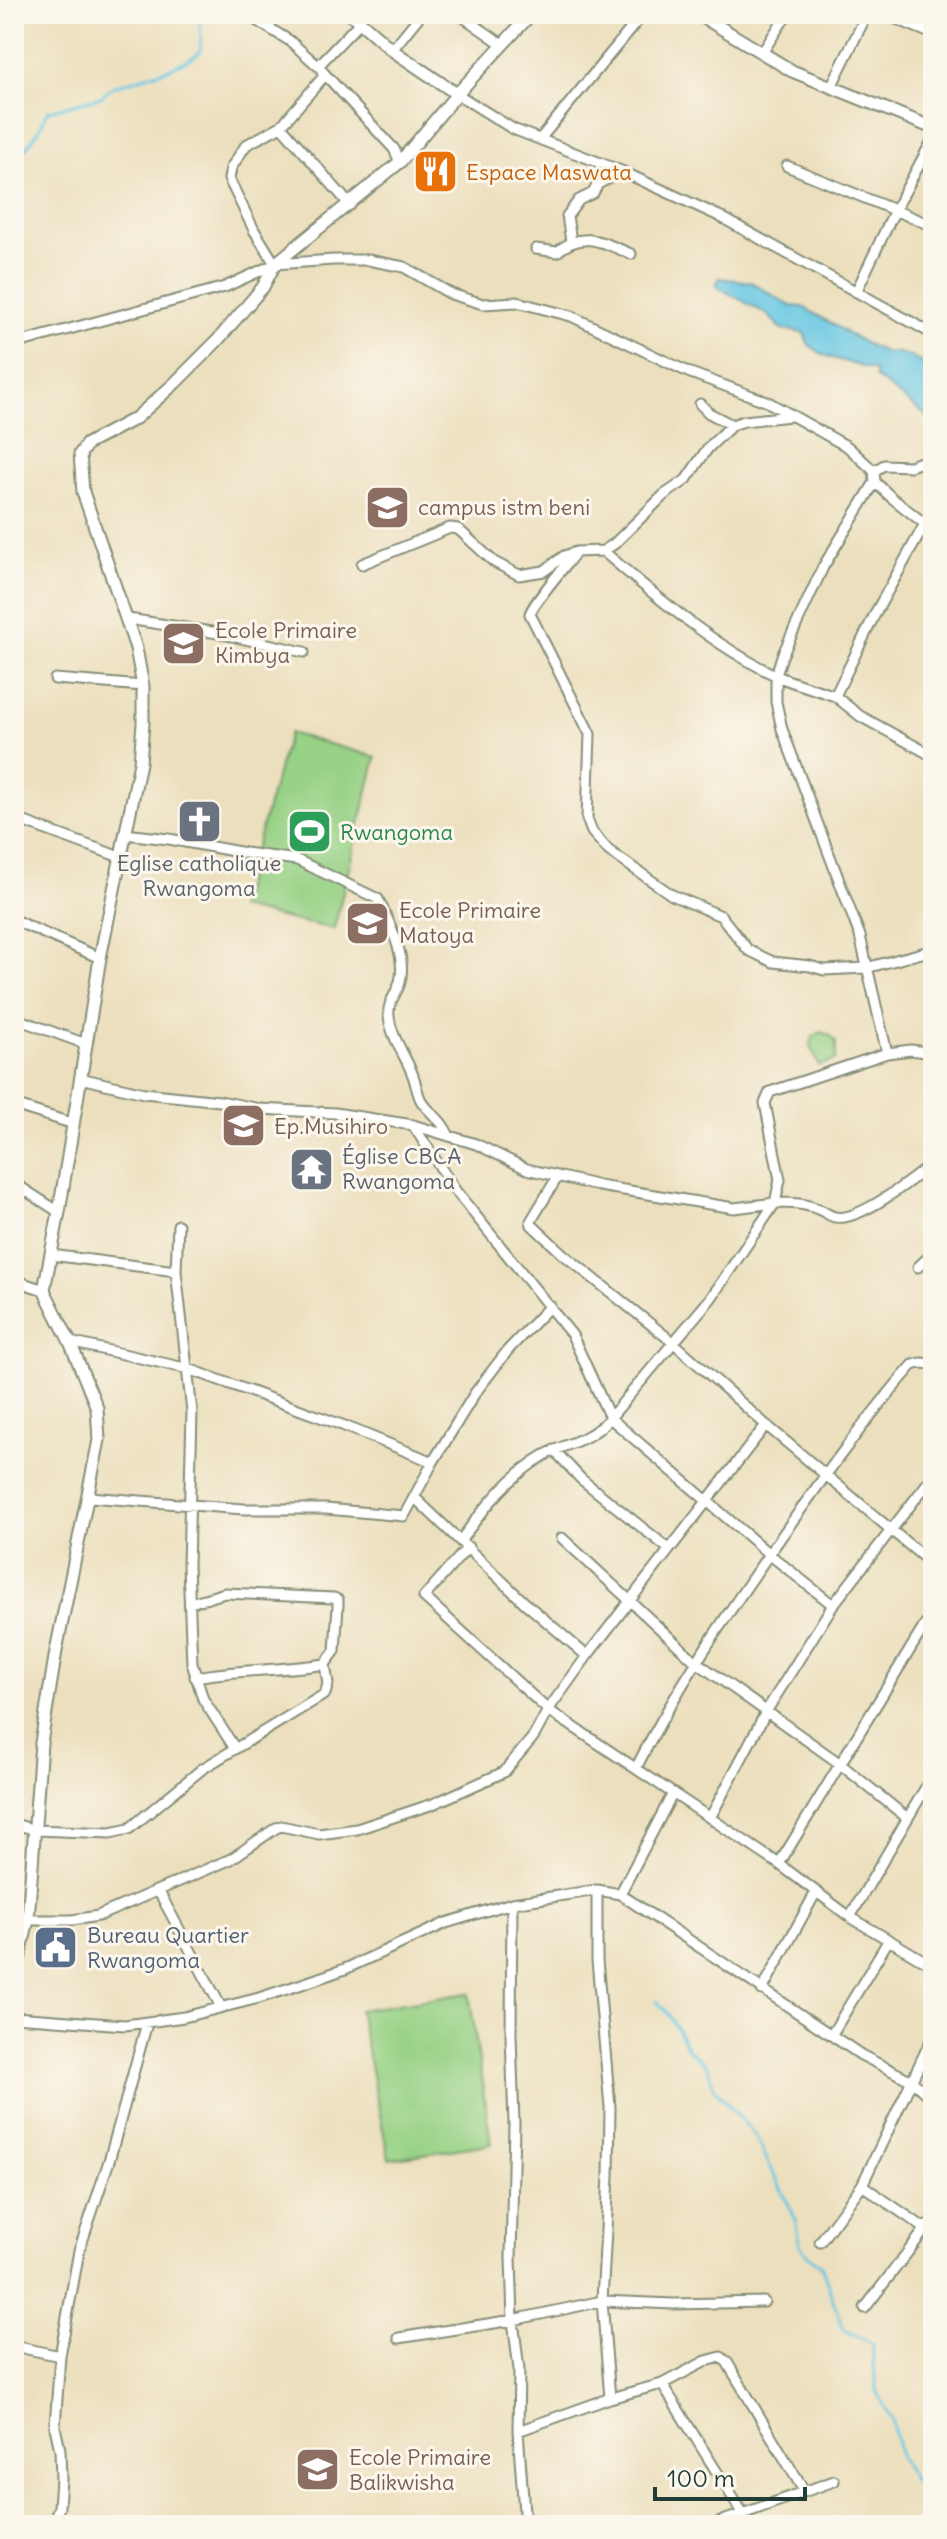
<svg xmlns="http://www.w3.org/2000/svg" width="947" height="2539" font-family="Delius,sans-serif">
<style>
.green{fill:#98d286;stroke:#5c885d;stroke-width:2}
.water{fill:#64c6e2;stroke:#42828b;stroke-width:2}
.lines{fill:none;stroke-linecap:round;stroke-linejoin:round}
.stream{stroke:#64c6e2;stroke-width:3}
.minor-casing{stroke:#868e78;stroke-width:13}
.tertiary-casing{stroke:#868e78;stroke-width:15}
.minor{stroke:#fff;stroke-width:9}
.tertiary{stroke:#fff;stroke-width:11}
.labels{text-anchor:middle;stroke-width:6;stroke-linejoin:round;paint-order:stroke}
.food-label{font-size:22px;fill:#c56008;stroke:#fbf7ec;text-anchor:start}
.education-label{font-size:22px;fill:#785e54;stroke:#fbf7ec;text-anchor:start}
.leisure-label{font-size:22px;fill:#27864d;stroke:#fbf7ec;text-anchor:start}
.worship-label{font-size:22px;fill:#5b616d;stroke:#fbf7ec}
.service-label{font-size:22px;fill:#4e5e75;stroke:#fbf7ec;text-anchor:start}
</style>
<rect width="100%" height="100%" fill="#fbf7ec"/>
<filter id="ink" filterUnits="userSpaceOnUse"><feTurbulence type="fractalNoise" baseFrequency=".0125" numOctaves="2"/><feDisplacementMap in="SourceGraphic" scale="16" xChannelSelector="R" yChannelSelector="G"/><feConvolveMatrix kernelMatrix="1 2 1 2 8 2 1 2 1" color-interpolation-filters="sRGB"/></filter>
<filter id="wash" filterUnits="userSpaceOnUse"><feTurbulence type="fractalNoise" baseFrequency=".006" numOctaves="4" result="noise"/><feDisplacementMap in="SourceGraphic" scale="32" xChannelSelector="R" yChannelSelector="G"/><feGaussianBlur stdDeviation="1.8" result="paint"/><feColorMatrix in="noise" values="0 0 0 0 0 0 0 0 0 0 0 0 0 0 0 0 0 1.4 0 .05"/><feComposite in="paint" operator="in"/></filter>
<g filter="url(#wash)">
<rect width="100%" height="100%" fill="#ecdfbd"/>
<path class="green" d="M289,733L376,757L334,929L238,908Z
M821,1032L830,1035L836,1042V1060L819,1066L810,1045L813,1037Z
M469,1993L491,2144L389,2159L359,2010Z"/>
<path class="water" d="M719,278L751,282L791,306L803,307L868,345L887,353L895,352L912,357L933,370V421L875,377V371L824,355L809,345L804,333L782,329L768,315L716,286Z"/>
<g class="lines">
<path class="stream" d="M14,164L38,132L48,111L101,97L112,87L171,68L197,55L200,51L201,34L199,14
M14,181L20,193L14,203
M657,2001L668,2014L689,2050L707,2065L714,2089L755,2135L796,2220C796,2241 802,2255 821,2265L843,2329L872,2344L876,2389L892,2421L900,2458L919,2489L930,2525"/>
</g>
</g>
<g filter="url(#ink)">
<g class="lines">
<defs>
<path id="minor" d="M246,14L290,41L318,66L360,22
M459,14L502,44
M884,14L933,34
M392,50L421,14
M762,53L787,14
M322,71L394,149L400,162
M831,87L867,14
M457,94L513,129L621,171L719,216L933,334
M281,126L350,205
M540,139L643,14
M787,166L933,226
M571,241L567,216L579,200L593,193L598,184L621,171
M536,249L557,252C583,230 602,242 631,254
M275,264L254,230L229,179L231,168L246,145L281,126L325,75
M856,292L895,210L933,139
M14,344L225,287L275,264L333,260H368L404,267L451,294L483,304L517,302L571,316L688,372L768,402L848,447L874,471L875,482L892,498L925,524L933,525
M700,404L709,413L732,425
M874,471L884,465L910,466L933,458
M875,482L823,567L782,656L776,675V702L782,729L860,936L887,1053
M603,551C654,595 715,647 777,676C795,684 816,689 835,696L876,612L925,524
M576,552C567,564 532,604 530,614L590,734L587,819L592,832L609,851L672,895L721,916L748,950L773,962L810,966L824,970L866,968L933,950
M362,564L450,528L458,529L494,562L519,575L544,571L564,556L576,552L603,551L614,544L664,495L686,480L708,448L732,425L744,421L791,416
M128,619L218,633L304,652
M55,679L143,686
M835,696L860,716L933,756
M14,818L120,857
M125,834L169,839L245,853L297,860L378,899C389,923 407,955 400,982C397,994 387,1002 389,1016C391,1037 405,1055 412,1073C416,1082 417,1095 422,1102C433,1117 440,1117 449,1136
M14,920L100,958
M14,1018L86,1044
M80,1078L144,1093L220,1101L260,1109L335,1113L413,1125L476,1144L527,1169L599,1186L734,1208L775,1203L780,1180L765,1103L770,1092L887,1053L911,1050L933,1053
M14,1105L74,1124
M413,1125L455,1190L572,1335L610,1418L769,1554L833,1605
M558,1176L531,1221L532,1225L563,1254L674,1343L766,1425L933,1565
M14,1183L59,1212
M178,1225L176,1271L192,1412L188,1566L192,1663L203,1699L234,1747
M51,1255L176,1271
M918,1267L933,1253
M14,1280L44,1290
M70,1342L189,1369L342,1425L433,1462L404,1516L326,1509H243L89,1497
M554,1450L581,1479L669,1549
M433,1462L475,1393L508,1350L550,1306
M414,1497L525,1603L587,1656
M562,1538L695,1661L839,1763L906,1817
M461,1540C484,1508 510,1475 545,1455C571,1441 588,1442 610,1418L711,1298L775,1203C789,1203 804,1203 818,1209C824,1211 829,1216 835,1217C860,1222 914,1178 933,1163
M468,1547L424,1597L548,1710L779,1864L850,1917L933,1966
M195,1677C238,1669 282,1671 325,1664
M636,1768C677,1687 727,1614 779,1540C821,1481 864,1420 913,1365L921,1363L933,1364
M710,1818L767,1710L833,1605L933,1476
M14,1824L36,1830L110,1833L129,1829L202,1769L325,1694L328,1684L325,1664L335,1651L338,1605V1600L334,1598L225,1593L190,1603
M779,1864L933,1612
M158,1890L221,2007
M597,1890V1960L610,2107L609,2177L602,2301L610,2398
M620,1894L673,1793
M512,1903L511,2035L514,2124L511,2258L513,2320L519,2370L518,2431L525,2525
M850,1917L933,1775
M28,1920H72L98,1916L231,1859L276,1828L281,1826L319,1834L357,1829L433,1804L504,1772L534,1736L548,1710L587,1656L766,1425
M762,1990L816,1892
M14,2017L125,2025L184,2017L259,1998L305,1983L345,1969L446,1923L512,1903L597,1890L620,1894L861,2055L912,2081L933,2100
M832,2034L888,1941
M862,2185L933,2234
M820,2242L862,2185L933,2036
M865,2308L933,2219
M399,2338L513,2320L602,2301L674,2304L764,2302
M14,2346L60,2356
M662,2384L750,2525
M518,2431L610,2398L662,2384L706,2361L721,2357L727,2362L804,2491
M52,2525L59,2507L61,2479L60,2450L55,2427L60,2356L79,2251L109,2161L147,2023
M712,2525L834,2481"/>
<path id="tertiary" d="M351,14L392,50L457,94
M698,14L792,71L933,128
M14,1981L28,1920L41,1743L56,1651L99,1440L97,1408L70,1342L44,1290L59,1212L100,958L140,763L143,723V686L136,648L83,492L80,454L87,444L136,418L175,383L217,341L263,287L275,264L400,162L457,94L531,14"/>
</defs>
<use href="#minor" class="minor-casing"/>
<use href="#tertiary" class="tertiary-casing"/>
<use href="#minor" class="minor"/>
<use href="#tertiary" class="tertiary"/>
</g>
</g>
<defs>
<symbol id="restaurant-square" viewBox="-11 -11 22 22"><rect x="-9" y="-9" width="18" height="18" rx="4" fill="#e8710a" stroke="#fbf7ec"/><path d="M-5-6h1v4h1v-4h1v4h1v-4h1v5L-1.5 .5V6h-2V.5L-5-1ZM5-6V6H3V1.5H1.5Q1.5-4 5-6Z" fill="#fff"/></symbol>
<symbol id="university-square" viewBox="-11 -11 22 22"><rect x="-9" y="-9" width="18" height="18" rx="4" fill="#8d6e63" stroke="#fbf7ec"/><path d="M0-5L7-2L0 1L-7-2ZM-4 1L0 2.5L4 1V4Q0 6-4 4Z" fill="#fff"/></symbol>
<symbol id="school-square" viewBox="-11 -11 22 22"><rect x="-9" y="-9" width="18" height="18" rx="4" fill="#8d6e63" stroke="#fbf7ec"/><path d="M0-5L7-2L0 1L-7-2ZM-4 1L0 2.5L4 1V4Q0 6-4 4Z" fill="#fff"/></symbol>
<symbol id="church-square" viewBox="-11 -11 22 22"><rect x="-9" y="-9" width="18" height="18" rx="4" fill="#6b7280" stroke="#fbf7ec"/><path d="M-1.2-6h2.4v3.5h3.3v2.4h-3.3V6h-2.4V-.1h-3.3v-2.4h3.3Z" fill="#fff"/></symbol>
<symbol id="stadium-square" viewBox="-11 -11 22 22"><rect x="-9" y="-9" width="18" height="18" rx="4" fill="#2e9e5b" stroke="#fbf7ec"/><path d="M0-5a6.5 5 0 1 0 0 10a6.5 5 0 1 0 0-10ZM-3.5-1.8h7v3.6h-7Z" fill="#fff"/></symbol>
<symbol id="temple-square" viewBox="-11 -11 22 22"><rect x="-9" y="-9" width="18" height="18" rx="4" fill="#6b7280" stroke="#fbf7ec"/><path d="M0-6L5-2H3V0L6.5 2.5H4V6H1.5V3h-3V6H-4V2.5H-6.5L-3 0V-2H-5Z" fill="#fff"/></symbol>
<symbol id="civic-square" viewBox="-11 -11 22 22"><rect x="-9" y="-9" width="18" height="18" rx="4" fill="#5c6f8a" stroke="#fbf7ec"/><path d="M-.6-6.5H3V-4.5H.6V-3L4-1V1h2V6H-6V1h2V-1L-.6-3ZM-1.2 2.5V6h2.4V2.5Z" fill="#fff"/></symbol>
</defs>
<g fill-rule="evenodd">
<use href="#restaurant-square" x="410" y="146" width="51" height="51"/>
<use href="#university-square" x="362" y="482" width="51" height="51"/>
<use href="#school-square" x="158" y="618" width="51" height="51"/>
<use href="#church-square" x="174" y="796" width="51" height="51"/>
<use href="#stadium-square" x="284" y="806" width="51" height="51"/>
<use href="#school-square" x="342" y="898" width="51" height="51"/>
<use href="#school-square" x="218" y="1100" width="51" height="51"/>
<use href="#temple-square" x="286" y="1144" width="51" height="51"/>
<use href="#civic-square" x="30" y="1922" width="51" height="51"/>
<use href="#school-square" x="292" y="2444" width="51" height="51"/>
</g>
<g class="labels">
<g class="food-label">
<text x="466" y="180">Espace Maswata</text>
</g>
<g class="education-label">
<text x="418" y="515">campus istm beni</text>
<text x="215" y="638">Ecole Primaire<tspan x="215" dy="25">Kimbya</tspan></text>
<text x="399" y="918">Ecole Primaire<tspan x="399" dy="25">Matoya</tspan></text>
<text x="274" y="1134">Ep.Musihiro</text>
<text x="349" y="2465">Ecole Primaire<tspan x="349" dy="25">Balikwisha</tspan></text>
</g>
<g class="leisure-label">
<text x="340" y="840">Rwangoma</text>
</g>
<g class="worship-label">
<text x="199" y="871">Eglise catholique<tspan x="199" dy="25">Rwangoma</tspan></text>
<text x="342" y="1164" text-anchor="start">Église CBCA<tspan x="342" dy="25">Rwangoma</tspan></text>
</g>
<g class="service-label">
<text x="87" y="1943">Bureau Quartier<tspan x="87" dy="25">Rwangoma</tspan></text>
</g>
</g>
<rect width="947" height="2539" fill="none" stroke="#fbf7ec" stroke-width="48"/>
<path d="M655 2487v12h150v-12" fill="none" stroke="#1f3d34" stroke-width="4"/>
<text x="667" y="2487" font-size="24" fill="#1f3d34" stroke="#fbf7ec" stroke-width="6" paint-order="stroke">100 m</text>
</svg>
